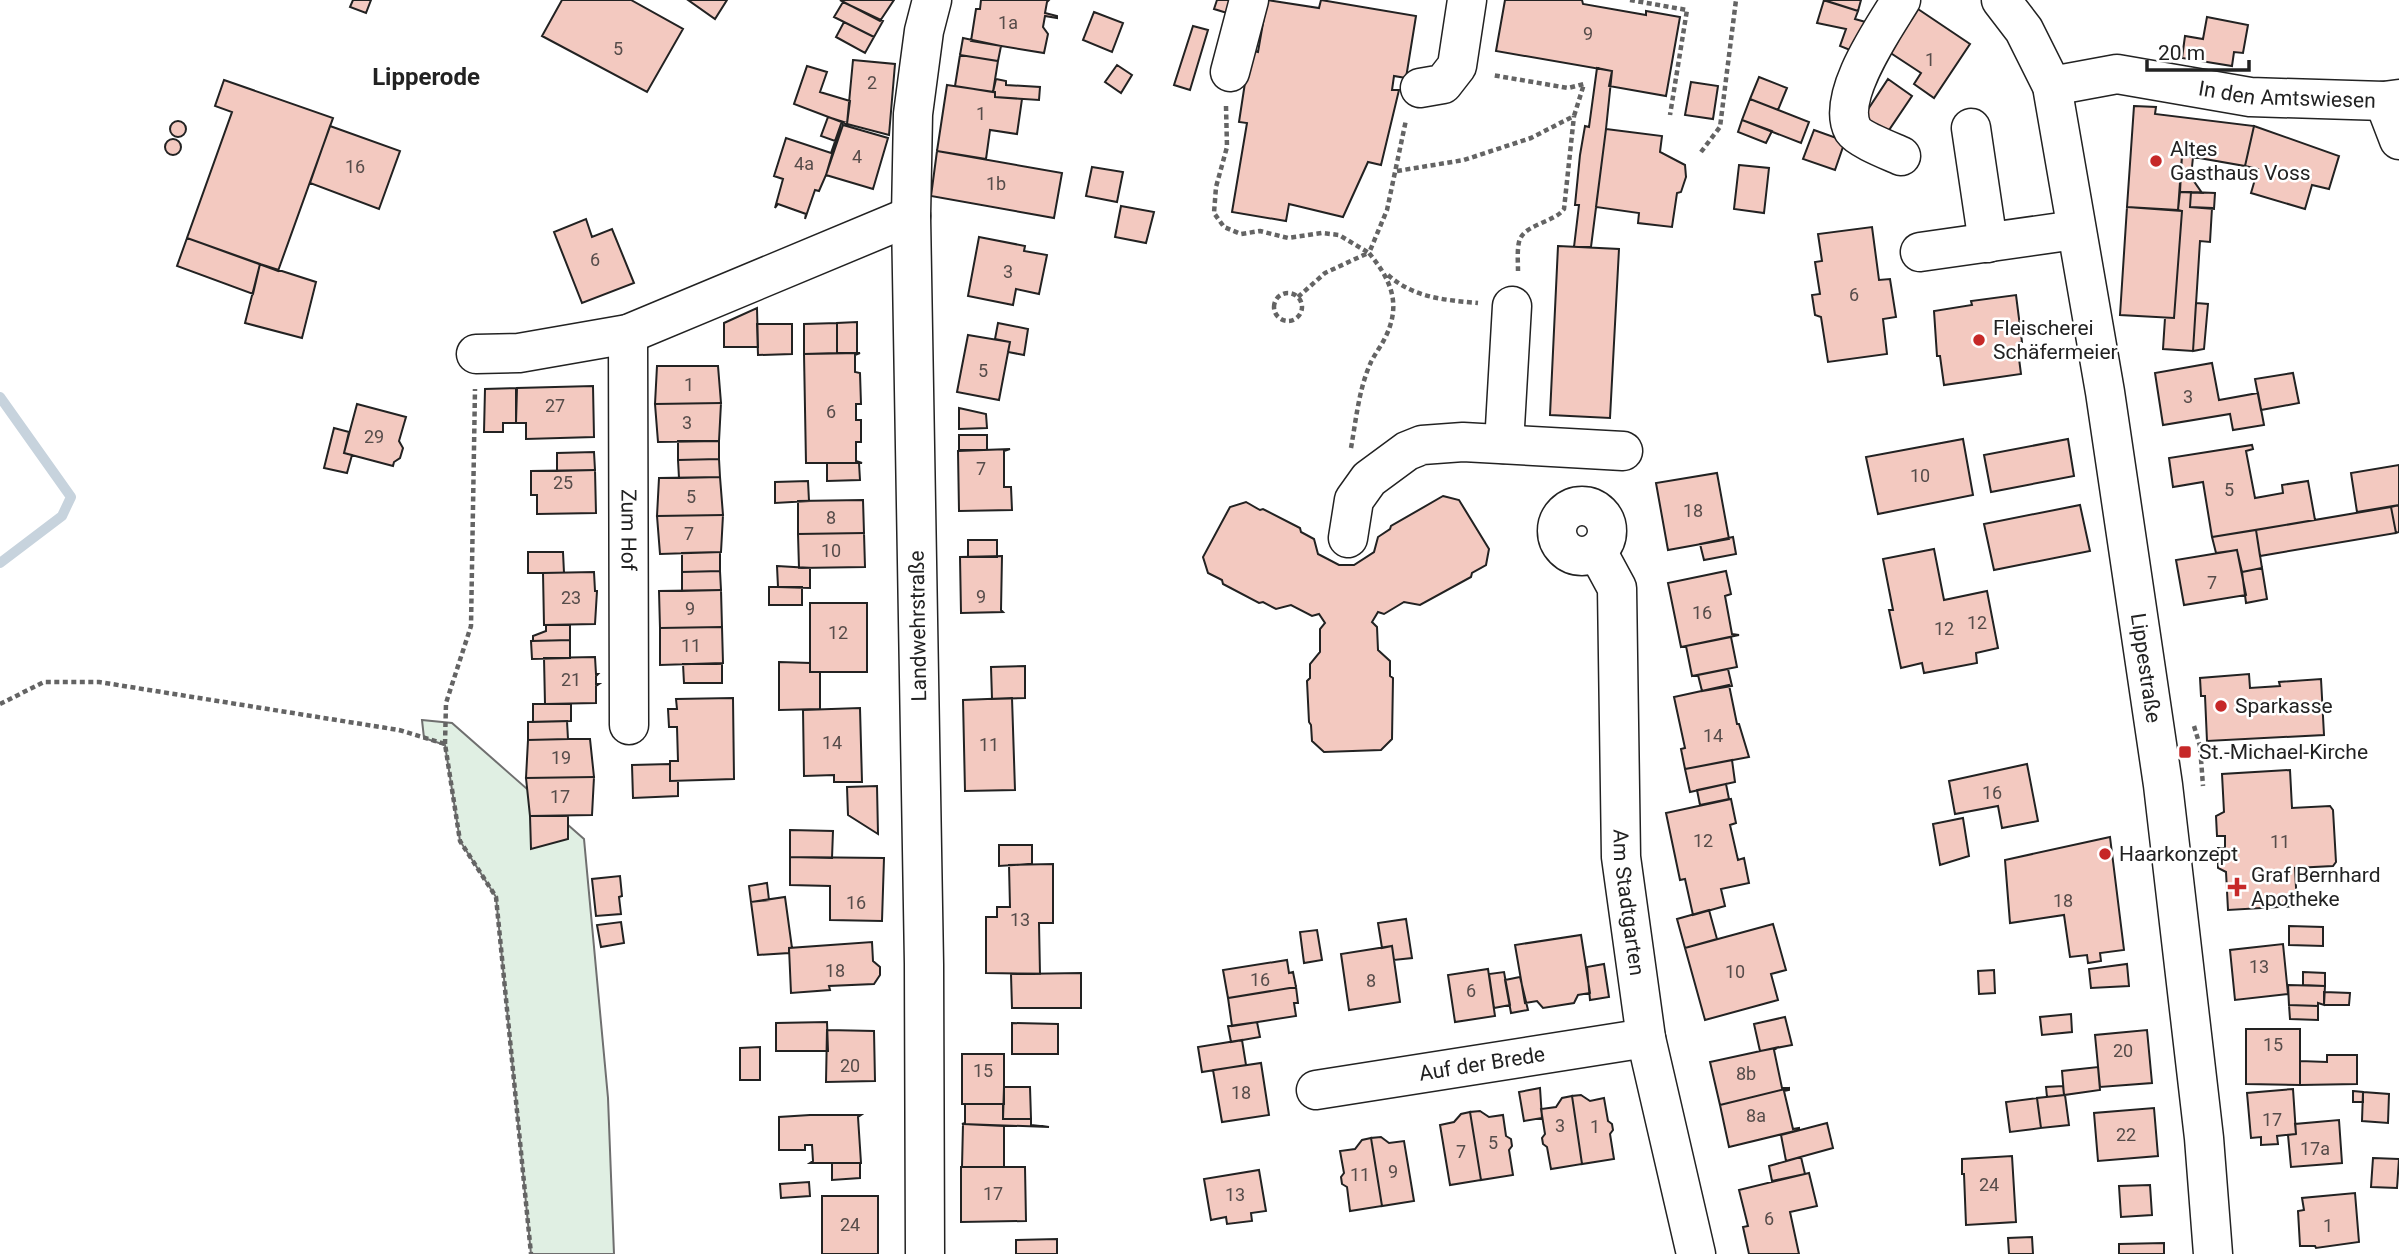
<svg xmlns="http://www.w3.org/2000/svg" width="2399" height="1254" font-family="Roboto,sans-serif">
<style>
.green{fill:#e0efe3;stroke:#6f6f6f;stroke-width:2}
.lines{fill:none;stroke-linecap:round;stroke-linejoin:round}
.stream{stroke:#c7d3dd;stroke-width:10}
.building{fill:#f3c9c0;stroke:#222;stroke-width:2}
.minor-casing{stroke:#222;stroke-width:41}
.major-casing{stroke:#222;stroke-width:41}
.path{stroke:#646464;stroke-width:4.5;stroke-dasharray:5 3.5;stroke-linecap:butt}
.minor{stroke:#fff;stroke-width:38}
.major{stroke:#fff;stroke-width:38}
.poi-dot{fill:#c62828;stroke:#fff;stroke-width:2.5}
.labels{text-anchor:middle;stroke-width:5;stroke-linejoin:round;paint-order:stroke}
.number-label{font-size:18px;fill:#564c4a}
.street-label{font-size:21px;fill:#222;stroke:#fff}
.poi-label{font-size:21px;fill:#222;stroke:#fff;text-anchor:start}
.quarter-label{font-size:24px;font-weight:bold;fill:#222;stroke:#fff}
</style>
<rect width="100%" height="100%" fill="#fff"/>
<path class="green" d="M422,720L452,723L584,839L608,1098L614,1254H531L496,897L460,841L445,745L424,738Z"/>
<g class="lines">
<path class="stream" d="M0,397L71,497L62,516L0,563"/>
</g>
<path class="building" d="M353,0H371L366,13L350,7Z
M562,0H631L683,29L647,92L542,36Z
M688,0H727L715,19Z
M840,0H894L880,21Z
M981,0H1049L1047,2L1045,13L1057,16V18L1045,16L1043,27L1048,34L1044,53L971,41L976,9H980Z
M1217,0H1242L1237,16L1214,9Z
M1267,0L1319,8L1321,0L1416,16L1406,78L1394,76L1392,90H1399L1381,165L1368,162L1343,217L1289,204L1286,221L1232,212L1247,123L1239,122L1250,50L1258,52Z
M1505,0H1582L1583,4L1646,15V11L1680,17L1666,96L1609,86L1612,71L1496,51Z
M1823,0H1861L1858,11Z
M1824,0L1858,11L1855,19L1880,26L1860,54L1840,46L1846,29L1817,23Z
M843,2L883,21L874,37L834,17Z
M1912,5L1970,44L1934,98L1914,84L1921,73L1883,48Z
M1094,12L1123,23L1112,52L1083,40Z
M2207,17L2248,25L2243,53L2234,52L2232,66L2182,58L2185,36L2203,39Z
M844,22L874,37L865,53L836,37Z
M1193,26L1208,30L1190,90L1174,85Z
M963,38L1001,46L998,61L960,55Z
M960,55L998,61L993,92L955,86Z
M853,60L895,64L889,135L847,124Z
M1117,65L1132,75L1121,93L1105,82Z
M807,66L827,72L820,92L850,101L847,124L794,104Z
M1597,68L1612,71L1606,129L1591,247H1574L1579,205H1575L1580,155L1585,126L1589,127Z
M1759,77L1787,88L1778,110L1750,99Z
M996,79L1006,81V85L1040,87L1039,100L995,97V92H993Z
M1888,79L1912,96L1887,133L1863,117Z
M224,80L333,118L278,271L187,238L232,112L215,106Z
M1691,82L1718,86L1713,119L1685,115Z
M947,85L995,92V97L1022,99L1017,134L990,130L986,159L937,151Z
M1750,99L1809,122L1801,143L1742,120Z
M2134,106L2156,107L2155,114L2254,126L2245,166L2182,155L2178,210L2127,207Z
M828,117L844,122L841,124L835,141L821,136Z
M1742,120L1772,131L1766,143L1738,132Z
M170 129a8 8 0 1 1 16 0a8 8 0 1 1-16 0Z
M841,124L826,175L819,191L815,190L805,219L806,214L778,204L775,208L783,179L774,176L786,138L831,153Z
M843,125L888,138L873,189L826,175Z
M330,126L400,151L379,209L310,183Z
M2254,126L2339,156L2329,189L2312,185L2305,209L2251,193L2258,169L2245,166Z
M1606,129L1662,136L1660,152L1685,165L1686,177L1681,192L1677,193L1672,227L1638,223L1639,213L1596,207Z
M1814,130L1845,141L1835,170L1803,159Z
M165 147a8 8 0 1 1 16 0a8 8 0 1 1-16 0Z
M937,151L1062,173L1054,218L931,196Z
M2182,155L2193,157L2191,177L2202,193L2180,192Z
M1739,165L1769,168L1764,213L1734,209Z
M1092,167L1123,172L1117,202L1086,196Z
M2180,192H2191L2190,207L2212,208L2210,242L2200,241L2193,351L2163,349L2165,318H2174L2182,211L2178,210Z
M2191,192L2215,193L2214,209L2190,207Z
M1121,206L1154,212L1146,243L1115,237Z
M2127,207L2182,211L2174,318L2120,315Z
M586,219L592,237L612,229L634,283L582,303L554,232Z
M1872,227L1879,280L1890,279L1896,317L1883,319L1887,354L1828,362L1821,317L1815,315L1812,295L1820,294L1815,262L1822,261L1818,234Z
M979,237L1025,246L1024,251L1047,255L1039,294L1016,289L1013,305L968,296Z
M187,238L260,264L253,294L177,266Z
M1558,246L1619,249L1610,418L1550,415Z
M260,264L316,282L302,338L245,323Z
M2016,295L2022,342L2017,343L2021,374L1944,385L1940,356H1937L1934,311L1972,305L1971,301Z
M2196,303L2208,304L2204,349L2193,351Z
M757,308L758,347H724V323Z
M857,322V353H837V323Z
M837,323V353L804,354V324Z
M998,323L1028,329L1024,355L1008,352L1010,342L995,339Z
M757,324H792V354L758,355Z
M968,335L1010,342L999,400L957,392Z
M860,353L855,355V372L860,373L861,404H856V420H861V442H856V461L862,463H806L804,354Z
M2212,363L2219,400L2258,393L2264,425L2233,430L2230,414L2163,425L2155,373Z
M657,366H718L721,403L655,404Z
M2293,373L2299,403L2261,410L2255,379Z
M593,386L594,437L526,439V423H516L517,388Z
M516,388V423H503V432H484L485,389Z
M721,403L719,441L658,442L655,404Z
M357,404L406,417L399,441L403,448L400,458L394,462L393,466L344,453Z
M959,408L986,414L987,428L959,429Z
M334,428L349,432L344,453L352,455L347,473L324,468Z
M959,435H987V450H959Z
M1963,439L1973,495L1878,514L1866,457Z
M2068,439L2074,476L1991,492L1984,455Z
M678,441H719V459L678,460Z
M2252,445L2253,449L2246,451L2255,498L2283,493L2282,485L2308,481L2315,520L2212,537L2203,482L2173,487L2169,458Z
M1010,449L1004,451V487H1011L1012,510L959,511L958,451Z
M594,452L595,470L557,471V453Z
M719,459L720,477L679,478L678,460Z
M827,463H859L860,480L827,481Z
M2399,465V505L2357,512L2351,473Z
M595,470L596,513L537,514V495H531V471Z
M1717,473L1729,539L1668,550L1656,483Z
M720,477L723,515L657,516L659,478Z
M808,481L809,501L775,503V482Z
M1443,496L1459,500L1489,549L1486,565L1472,573L1471,577L1420,605L1404,602L1384,614L1378,612L1372,622L1377,627L1378,650L1390,661V676L1393,678L1392,739L1381,750L1324,752L1312,741L1311,725L1309,722L1307,681L1310,678V664L1320,652V629L1325,623L1319,614L1312,616L1291,605L1276,609L1263,602L1259,603L1223,584L1222,580L1208,573L1203,557L1230,507L1246,502L1260,510L1263,509L1300,528L1301,532L1314,539L1318,554L1339,565H1354L1374,552L1378,537L1390,529L1391,526Z
M863,500L864,533L798,534V501Z
M2080,505L2090,551L1994,570L1984,524Z
M2399,505V532L2396,533L2391,507Z
M2391,507L2396,533L2260,556L2256,530Z
M723,515L721,552L660,554L657,516Z
M2256,530L2262,568L2242,572L2237,550L2216,553L2212,537Z
M864,533L865,567L799,568L798,534Z
M1733,537L1736,554L1704,560L1700,544Z
M968,540H997V557H968Z
M1934,549L1944,600L1987,591L1998,648L1976,653L1977,663L1924,673L1922,663L1901,668L1889,610H1893L1883,559Z
M2237,550L2246,595L2184,605L2176,560Z
M528,552H563L564,573H528Z
M720,552V571L682,572V553Z
M1002,556L1001,610L1003,612L961,613L960,557Z
M777,566L810,568V588L778,587Z
M2262,568L2267,599L2246,603L2242,572Z
M720,571L721,590L682,591V572Z
M1726,571L1731,594L1725,596L1732,634L1739,635L1681,647L1668,583Z
M594,572L595,591H597L595,624L544,625L543,573Z
M769,587H802V605H769Z
M721,590L722,627L660,628L659,591Z
M810,603H867V672H810Z
M546,625H570V640L533,641V636L546,631Z
M722,627L723,663L660,665V628Z
M1731,637L1737,667L1692,676L1686,646Z
M570,640V658L532,659L531,641Z
M595,657L596,674H598L596,676V684H599L596,686V703L545,704L544,658Z
M779,662L810,663V672H820V709L779,710Z
M683,664H722V683H684Z
M1025,666V698L992,699L991,667Z
M1728,669L1732,686L1702,691L1698,675Z
M2249,674L2250,688L2280,686L2279,682L2321,679L2324,735L2207,741L2205,696H2201L2200,678Z
M1729,685L1737,724H1739L1749,757L1685,769L1681,749L1685,748L1674,697Z
M733,698L734,779L670,781V761H678L677,727H669L668,709H677L676,699Z
M1012,698L1015,790L965,791L963,700Z
M533,704H571V721L533,722Z
M860,708L862,782H834V775L804,776L803,710Z
M567,721L568,739L528,740V722Z
M568,739H590L594,777L526,778L528,740Z
M1732,760L1735,782L1690,792L1685,769Z
M670,764V781H678V796L633,798L632,765Z
M2027,764L2038,821L2002,828L1998,806L1955,814L1949,781Z
M2290,770L2292,808L2330,806L2333,810L2336,862L2333,866L2295,868L2297,906L2228,910L2226,872L2218,868V848H2225V836H2217L2216,816L2224,812L2222,774Z
M594,777L592,815L530,816L526,778Z
M1726,784L1729,799L1700,805L1697,790Z
M877,786L878,834L848,815L847,787Z
M1731,799L1736,823L1730,825L1738,860L1744,858L1749,883L1721,889L1725,906L1693,915L1685,879L1680,880L1666,813Z
M530,816H568V839L531,849Z
M1963,818L1969,856L1940,865L1933,824Z
M790,830L833,831L832,858L790,857Z
M2110,837L2124,950L2100,953L2101,961L2088,963L2087,955L2070,957L2064,915L2010,923L2005,860Z
M999,845H1032V864L999,866Z
M790,857L884,858L882,921L830,920V886L790,885Z
M1053,864V923H1039L1040,974L986,973V917H997V907H1010L1009,865Z
M620,876L622,896L619,897L621,914L596,916L592,879Z
M767,883L769,900L751,902L749,886Z
M785,897L792,948H789V953L758,955L751,902Z
M1709,910L1717,939L1685,948L1677,919Z
M1406,919L1412,958L1394,960L1392,946L1382,948L1378,923Z
M621,922L624,943L601,947L597,925Z
M1773,924L1786,970L1771,974L1778,1000L1705,1020L1685,948Z
M2289,926L2323,927V946L2289,945Z
M1317,930L1322,960L1304,963L1300,932Z
M1581,935L1590,993L1578,995L1574,1003L1543,1008L1537,1001L1525,1003L1515,945Z
M872,942L873,961L880,967V975L874,984L829,986L830,990L791,993L789,948Z
M2283,944L2288,994L2235,1000L2230,950Z
M1392,946L1400,1002L1349,1010L1341,954Z
M1287,960L1289,973L1293,972L1296,987L1228,998L1223,970Z
M1604,964L1609,997L1590,1000L1587,967Z
M2127,964L2129,986L2091,988L2089,969Z
M1488,969L1495,1016L1455,1022L1448,975Z
M1994,970L1995,993L1979,994L1978,971Z
M1504,972L1510,1005L1494,1008L1489,974Z
M2303,972L2325,973V986L2303,985Z
M1081,973V1008H1012L1011,974Z
M1520,977L1528,1010L1511,1013L1505,980Z
M2288,985L2325,986L2324,1005L2318,1003V1006L2289,1005Z
M1296,987L1298,1003H1294L1296,1016L1232,1026L1228,998Z
M2324,992L2350,993L2349,1005H2324Z
M2289,1005L2318,1006V1020L2290,1019Z
M2071,1014L2072,1032L2042,1035L2040,1017Z
M1785,1017L1792,1045L1760,1051L1754,1024Z
M827,1022L828,1051H776V1023Z
M1257,1022L1260,1037L1231,1042L1228,1026Z
M1012,1023L1058,1024V1054H1012Z
M2246,1029H2300V1085L2246,1084Z
M827,1030L874,1031L875,1081L826,1082Z
M2147,1030L2152,1083L2100,1087L2095,1035Z
M1242,1040L1246,1065L1202,1072L1198,1047Z
M760,1047V1080H740V1048Z
M1779,1047L1774,1050L1782,1088H1789L1720,1105L1710,1062Z
M962,1054H1004V1104H962Z
M2327,1055H2357V1084L2300,1085V1061L2327,1062Z
M1261,1063L1269,1115L1222,1122L1213,1070Z
M2098,1067L2100,1090L2064,1095L2062,1071Z
M2063,1086L2064,1095L2047,1097L2046,1087Z
M1004,1087H1030L1031,1119H1003Z
M1540,1088L1542,1118L1524,1121L1519,1092Z
M1789,1088V1090L1784,1091L1793,1129L1799,1128V1130L1729,1147L1720,1105Z
M2293,1089L2296,1134L2277,1136L2278,1144L2261,1145V1137L2251,1138L2247,1093Z
M2353,1091L2363,1092V1102H2353Z
M2363,1092L2389,1094L2388,1123L2362,1121Z
M1581,1095L1590,1101L1604,1098L1608,1121L1612,1124L1613,1130L1610,1134L1614,1159L1582,1164L1572,1096Z
M2065,1095L2069,1125L2041,1128L2037,1098Z
M1572,1096L1582,1164L1551,1169L1547,1147L1543,1144L1542,1138L1545,1134L1541,1109L1556,1107L1562,1098Z
M2037,1098L2041,1128L2010,1132L2006,1102Z
M965,1104H1003V1119H1031V1125L1049,1127L962,1124L965,1123Z
M2154,1108L2158,1156L2098,1161L2094,1113Z
M1480,1111L1489,1117L1503,1115L1506,1136L1511,1139L1512,1146L1509,1150L1513,1175L1481,1180L1470,1112Z
M1470,1112L1481,1180L1450,1185L1440,1125L1454,1122L1461,1114Z
M810,1115H861L858,1117L861,1163H810L813,1161L812,1145H805V1150H779V1117Z
M2339,1120L2342,1163L2291,1167L2288,1135L2296,1134L2295,1124Z
M1827,1123L1833,1148L1786,1161L1781,1135Z
M963,1124L1004,1126V1167H962Z
M1381,1137L1389,1143L1404,1141L1414,1201L1382,1206L1371,1138Z
M1371,1138L1382,1206L1350,1211L1347,1187L1342,1184L1341,1177L1344,1173L1340,1151L1355,1149L1362,1140Z
M2012,1156L2016,1222L1966,1225L1964,1174H1962V1159Z
M1801,1157L1805,1174L1772,1181L1769,1166Z
M2373,1158L2399,1159L2397,1188L2371,1187Z
M832,1163H860V1178L832,1180Z
M961,1167H1025L1026,1221L961,1222Z
M1259,1170L1266,1211L1251,1213L1252,1221L1227,1224L1226,1217L1211,1220L1204,1179Z
M1809,1173L1817,1206L1790,1212L1799,1254H1749L1743,1227L1748,1226L1739,1190Z
M809,1182L810,1196L781,1198L780,1184Z
M2150,1185L2152,1215L2121,1217L2119,1186Z
M2355,1193L2359,1242L2316,1248L2315,1246H2300L2298,1211L2304,1210L2302,1198Z
M822,1196H878V1254H822Z
M2032,1237L2033,1254H2009L2008,1238Z
M1057,1239V1254H1016V1240Z
M2164,1243V1254H2119V1244Z"/>
<g class="lines">
<defs>
<g id="minor">
<path d="M1230,72L1249,0"/>
<path id="s1" d="M2052,86L2117,74L2250,97L2384,101L2399,99"/>
<path d="M1420,88L1443,84L1457,66L1467,0"/>
<path d="M2384,101L2399,140"/>
<path d="M1971,128L1988,243"/>
<path d="M1901,156C1890,151 1859,139 1853,130C1835,97 1884,28 1901,0"/>
<path d="M1920,252L2075,230"/>
<path id="s2" d="M628,334L629,725"/>
<path d="M476,354L519,353L628,334L911,216"/>
<path d="M1504,444L1512,306"/>
<circle cx="1582" cy="531" r="25"/>
<path d="M1348,538L1354,500L1369,479L1407,451L1422,445L1463,442L1623,451"/>
<path id="s3" d="M1597,551L1617,588L1621,857L1646,1038L1696,1254"/>
<path id="s4" d="M1316,1090L1646,1038"/>
<path d="M925,1254L924,964L911,216L913,114L924,31L932,0"/>
</g>
<g id="major">
<path id="s5" d="M2001,0L2024,30L2052,86L2105,392L2163,785L2204,1138L2213,1254"/>
</g>
</defs>
<use href="#minor" class="minor-casing"/>
<use href="#major" class="major-casing"/>
<path class="path" d="M1630,0L1687,10L1670,115
M1226,106L1227,147L1216,187L1214,213L1224,227L1241,234L1260,231L1288,238L1322,233L1339,235L1369,253
M1701,152L1720,127L1736,0
M1397,171L1464,160L1531,138L1574,116L1584,84L1568,88L1492,75
M1518,271C1518,262 1517,251 1519,242C1523,224 1554,223 1564,209L1574,116
M1388,275C1414,298 1445,300 1478,303
M1274 307a14 14 0 1 1 28 0a14 14 0 1 1-28 0Z
M1298,297L1325,273L1368,253
M1351,448C1356,420 1359,388 1371,362C1375,354 1381,346 1385,338C1402,304 1391,280 1369,253L1387,210L1406,120
M0,704L44,682H99L399,730L445,744L460,841L496,897L531,1254
M2194,726L2200,746L2203,786
M445,744L446,703L471,626L475,389"/>
<use href="#minor" class="minor"/>
<use href="#major" class="major"/>
</g>
<g class="poi-dot">
<circle cx="2156" cy="161" r="7"/>
<circle cx="1979" cy="340" r="7"/>
<circle cx="2221" cy="706" r="7"/>
<rect x="2178" y="745" width="14" height="14" rx="3.5"/>
<circle cx="2105" cy="854" r="7"/>
<path d="M2233.5 876.5h7v7h7v7h-7v7h-7v-7h-7v-7h7z"/>
</g>
<g class="labels">
<g class="number-label">
<text x="1008" y="29">1a</text>
<text x="1588" y="40">9</text>
<text x="618" y="55">5</text>
<text x="1930" y="66">1</text>
<text x="872" y="89">2</text>
<text x="981" y="120">1</text>
<text x="857" y="163">4</text>
<text x="804" y="170">4a</text>
<text x="355" y="173">16</text>
<text x="996" y="190">1b</text>
<text x="595" y="266">6</text>
<text x="1008" y="278">3</text>
<text x="1854" y="301">6</text>
<text x="983" y="377">5</text>
<text x="689" y="391">1</text>
<text x="2188" y="403">3</text>
<text x="555" y="412">27</text>
<text x="831" y="418">6</text>
<text x="687" y="429">3</text>
<text x="374" y="443">29</text>
<text x="981" y="475">7</text>
<text x="1920" y="482">10</text>
<text x="563" y="489">25</text>
<text x="2229" y="496">5</text>
<text x="691" y="503">5</text>
<text x="1693" y="517">18</text>
<text x="831" y="524">8</text>
<text x="689" y="540">7</text>
<text x="831" y="557">10</text>
<text x="2212" y="589">7</text>
<text x="981" y="603">9</text>
<text x="571" y="604">23</text>
<text x="690" y="615">9</text>
<text x="1702" y="619">16</text>
<text x="1977" y="629">12</text>
<text x="1944" y="635">12</text>
<text x="838" y="639">12</text>
<text x="691" y="652">11</text>
<text x="571" y="686">21</text>
<text x="1713" y="742">14</text>
<text x="832" y="749">14</text>
<text x="989" y="751">11</text>
<text x="561" y="764">19</text>
<text x="1992" y="799">16</text>
<text x="560" y="803">17</text>
<text x="1703" y="847">12</text>
<text x="2280" y="848">11</text>
<text x="2063" y="907">18</text>
<text x="856" y="909">16</text>
<text x="1020" y="926">13</text>
<text x="2259" y="973">13</text>
<text x="835" y="977">18</text>
<text x="1735" y="978">10</text>
<text x="1260" y="986">16</text>
<text x="1371" y="987">8</text>
<text x="1471" y="997">6</text>
<text x="2273" y="1051">15</text>
<text x="2123" y="1057">20</text>
<text x="850" y="1072">20</text>
<text x="983" y="1077">15</text>
<text x="1746" y="1080">8b</text>
<text x="1241" y="1099">18</text>
<text x="1756" y="1122">8a</text>
<text x="2272" y="1126">17</text>
<text x="1560" y="1132">3</text>
<text x="1595" y="1133">1</text>
<text x="2126" y="1141">22</text>
<text x="1493" y="1149">5</text>
<text x="2315" y="1155">17a</text>
<text x="1461" y="1158">7</text>
<text x="1393" y="1178">9</text>
<text x="1360" y="1181">11</text>
<text x="1989" y="1191">24</text>
<text x="993" y="1200">17</text>
<text x="1235" y="1201">13</text>
<text x="1769" y="1225">6</text>
<text x="850" y="1231">24</text>
<text x="2328" y="1232">1</text>
</g>
<g class="street-label">
<text dy="7" stroke="none"><textPath href="#s1" startOffset="238">In den Amtswiesen</textPath></text>
<text dy="7" stroke="none"><textPath href="#s2" startOffset="196">Zum Hof</textPath></text>
<text transform="translate(918 626) rotate(-91)" y="7">Landwehrstraße</text>
<text dy="7" stroke="none"><textPath href="#s5" startOffset="690">Lippestraße</textPath></text>
<text dy="7" stroke="none"><textPath href="#s3" startOffset="357">Am Stadtgarten</textPath></text>
<text dy="7" stroke="none"><textPath href="#s4" startOffset="168">Auf der Brede</textPath></text>
</g>
<g class="poi-label">
<text x="2170" y="156">Altes<tspan x="2170" dy="24">Gasthaus Voss</tspan></text>
<text x="1993" y="335">Fleischerei<tspan x="1993" dy="24">Schäfermeier</tspan></text>
<text x="2235" y="713">Sparkasse</text>
<text x="2199" y="759">St.-Michael-Kirche</text>
<text x="2119" y="861">Haarkonzept</text>
<text x="2251" y="882">Graf Bernhard<tspan x="2251" dy="24">Apotheke</tspan></text>
</g>
<g class="quarter-label">
<text x="426" y="85">Lipperode</text>
</g>
</g>
<path d="M2147 60v10h102v-10" fill="none" stroke="#222222" stroke-width="3.5"/>
<text x="2158" y="60" font-size="21" fill="#222222" stroke="#ffffff" stroke-width="5" paint-order="stroke">20 m</text>
</svg>
